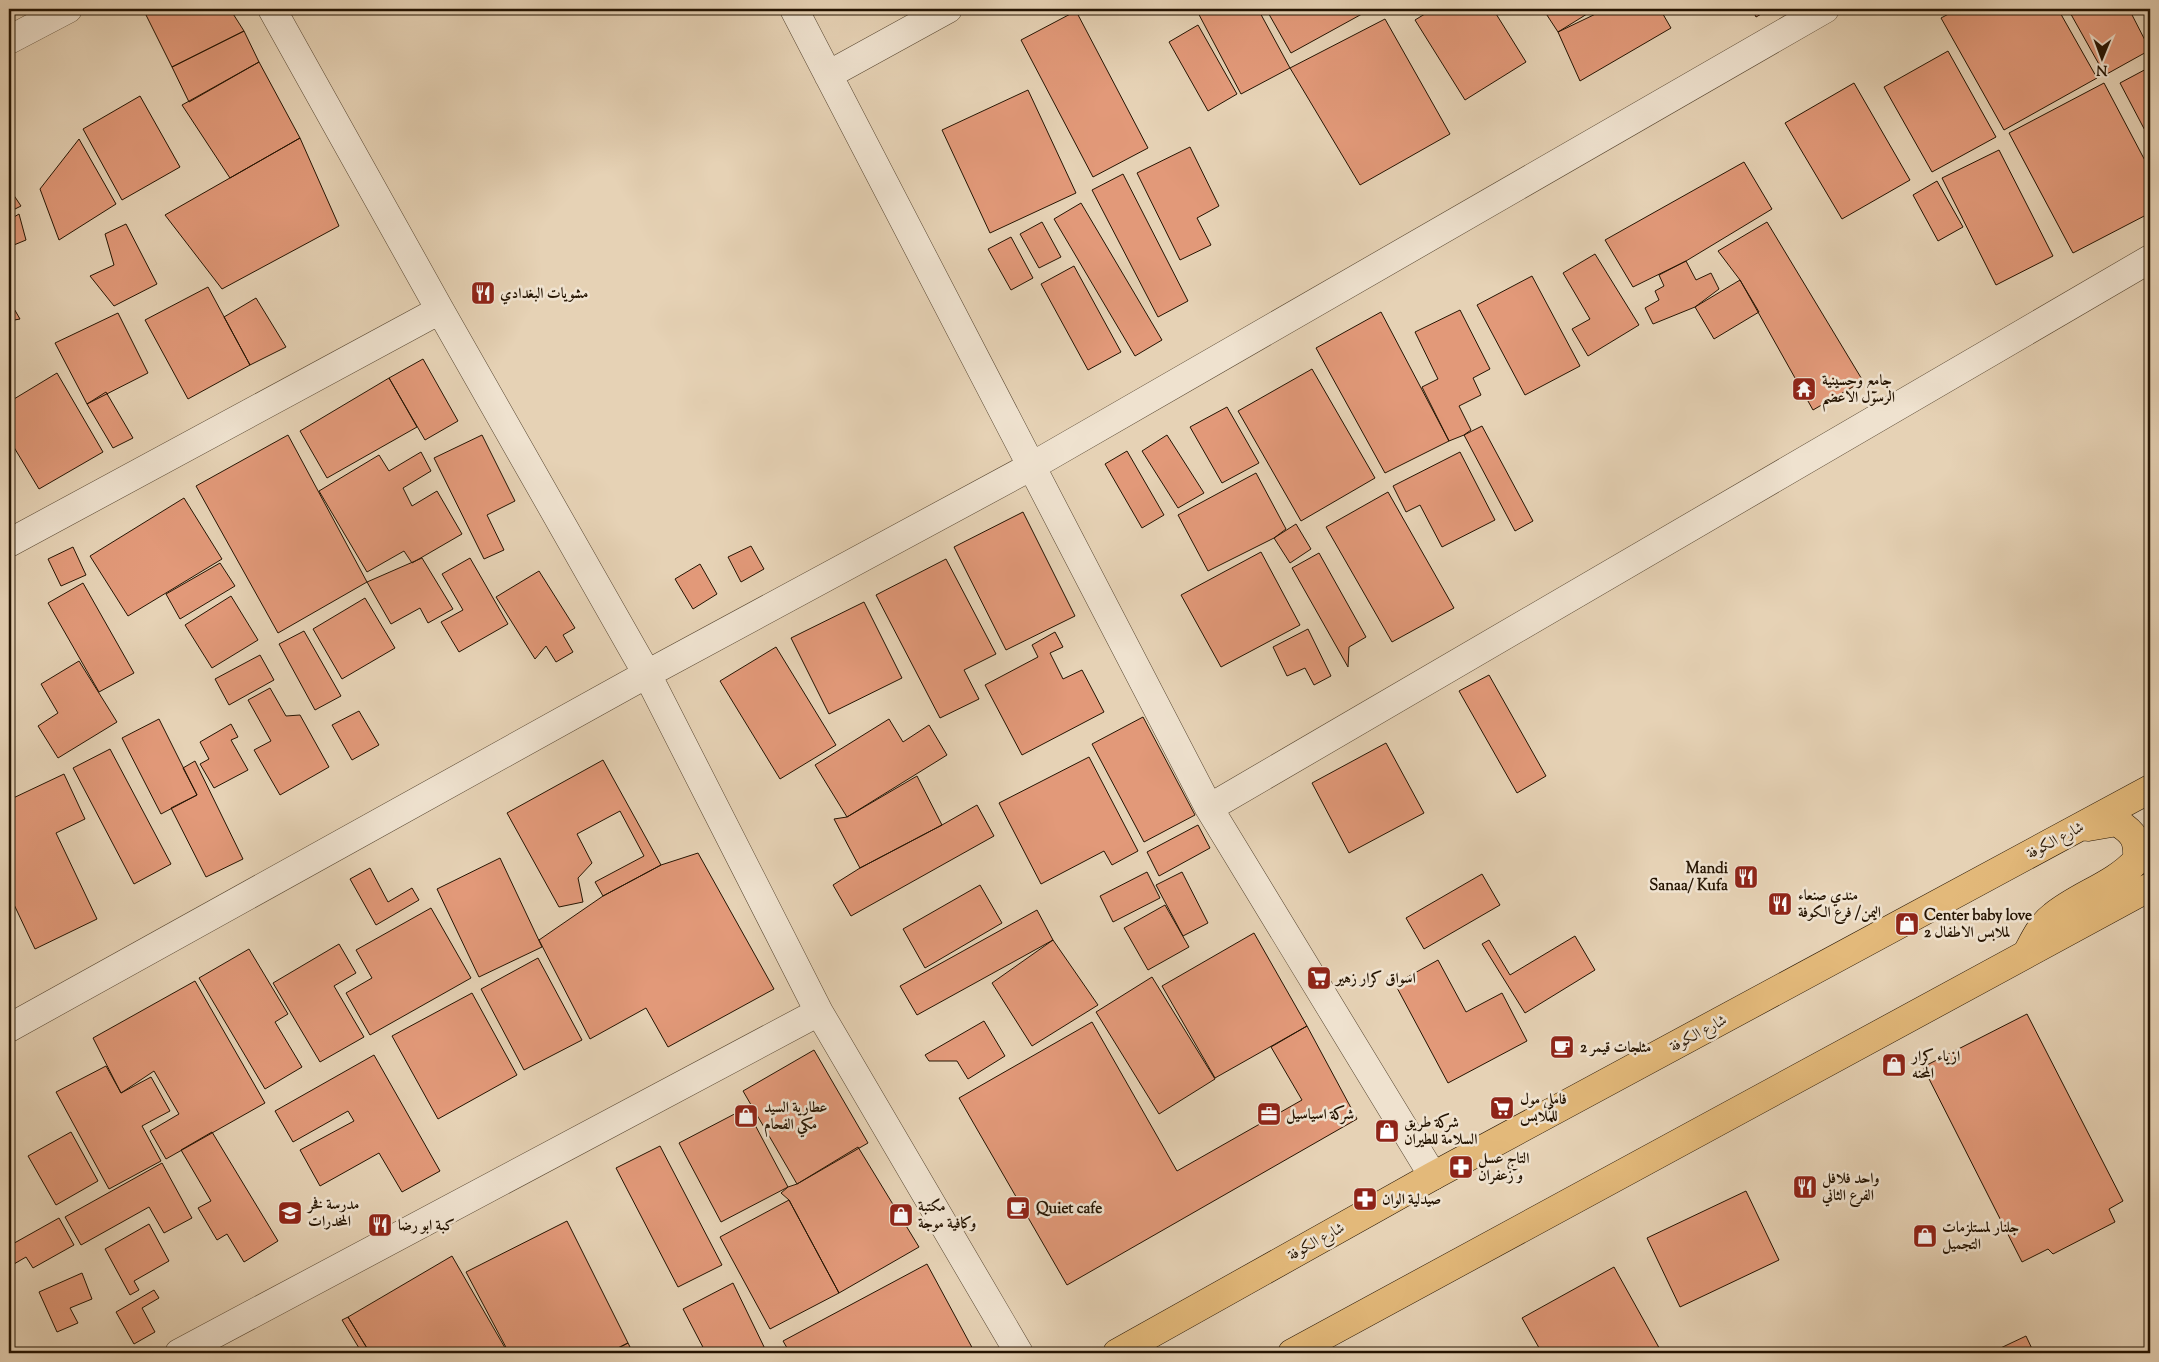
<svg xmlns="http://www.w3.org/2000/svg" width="2159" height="1362" font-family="'Sorts Mill Goudy',Amiri,serif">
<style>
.building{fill:#e29979;stroke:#251402}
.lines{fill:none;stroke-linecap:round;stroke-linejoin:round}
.minor-casing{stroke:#55442f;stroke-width:29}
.trunk-casing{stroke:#251402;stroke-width:29}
.minor{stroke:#efe2cf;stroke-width:28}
.trunk{stroke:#e3b97a;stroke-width:28}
.labels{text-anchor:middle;stroke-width:5;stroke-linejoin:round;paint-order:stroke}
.poi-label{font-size:15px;font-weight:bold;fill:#251402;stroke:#efe2cf;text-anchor:start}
.street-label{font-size:15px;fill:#251402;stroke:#efe2cf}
</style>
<rect width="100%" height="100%" fill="#e6d2b5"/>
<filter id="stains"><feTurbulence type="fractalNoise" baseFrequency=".004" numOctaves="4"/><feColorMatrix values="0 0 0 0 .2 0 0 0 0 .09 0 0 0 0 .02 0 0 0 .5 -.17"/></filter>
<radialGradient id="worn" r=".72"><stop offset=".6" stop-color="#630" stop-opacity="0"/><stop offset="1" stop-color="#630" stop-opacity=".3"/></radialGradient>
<path class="building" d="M143,9H230L244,31L172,67Z
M1196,9H1258L1290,68L1241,94Z
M1266,9H1371L1291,53Z
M1433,9H1493L1526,62L1465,100L1415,20Z
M1543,9H1595L1558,32Z
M1606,9H1660L1671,28L1580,81L1558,32Z
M1752,9H1770L1756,17Z
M1958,9H2058L2097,78L2004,130L1941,18Z
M2068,9H2129L2150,50L2105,75Z
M1076,11L1148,148L1093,177L1021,40Z
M1385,19L1450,134L1360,185L1290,68Z
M1198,25L1237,94L1208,111L1169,42Z
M244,31L259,62L189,102L172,67Z
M1948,51L1996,137L1932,172L1884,87Z
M259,62L300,138L230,178L182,105Z
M2150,67V140L2120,83Z
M1854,83L1910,180L1842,219L1785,123Z
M2104,83L2150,170V213L2073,253L2009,133Z
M1028,90L1076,193L990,233L942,130Z
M140,96L180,167L122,200L83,129Z
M300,138L339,226L222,289L165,215Z
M79,139L116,204L59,240L40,189Z
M1190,147L1219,206L1197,218L1211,245L1180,260L1137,173Z
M1999,150L2053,256L1996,285L1942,178Z
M1744,162L1772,209L1686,261L1633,287L1605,240Z
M1123,174L1188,301L1158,317L1092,190Z
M1937,181L1963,227L1938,241L1913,195Z
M9,188L21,206L9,212Z
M1081,203L1162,340L1135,356L1054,219Z
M19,214L26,240L9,247V220Z
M1042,222L1061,257L1039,268L1020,234Z
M1767,222L1863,381L1813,410L1740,280L1718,251Z
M126,224L157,284L114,306L90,276L114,265L105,234Z
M1011,237L1033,278L1011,290L988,249Z
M1595,254L1639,325L1588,356L1572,329L1590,319L1563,273Z
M1686,261L1696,280L1711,273L1719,289L1695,307L1653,324L1645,308L1659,300L1655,291L1664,286L1659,275Z
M1074,266L1121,352L1088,370L1041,284Z
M1532,276L1580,366L1525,395L1477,305Z
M1740,280L1759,312L1714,339L1695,307Z
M208,287L250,365L188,399L145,320Z
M256,298L286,347L250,365L224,317Z
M9,300L20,319L9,321Z
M1460,310L1490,369L1473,378L1481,395L1459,406L1471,430L1464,435L1449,441L1422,387L1438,379L1415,332Z
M1381,312L1449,441L1385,473L1316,348Z
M118,313L148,373L87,404L55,343Z
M423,359L458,421L425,440L389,378Z
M1312,369L1375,478L1301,521L1238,411Z
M57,373L103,452L39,489L9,439V402Z
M389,378L417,427L327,478L300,431Z
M106,392L133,438L113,448L87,404Z
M1227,407L1259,463L1222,483L1190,427Z
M1482,426L1533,521L1515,531L1464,435Z
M288,435L367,582L278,633L196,486Z
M482,435L515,501L487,515L504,550L484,559L434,458Z
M1167,435L1204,493L1178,508L1142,451Z
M1127,451L1164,515L1142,528L1105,464Z
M421,452L431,471L403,488L412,506L437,491L462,534L412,563L404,551L367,572L319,491L379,455L389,471Z
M1460,452L1495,520L1442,547L1420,505L1406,512L1393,486Z
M1256,473L1286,529L1274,538L1208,571L1178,515Z
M1388,492L1454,608L1392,642L1326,527Z
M184,498L222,559L128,616L90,556Z
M1023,512L1075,616L1006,650L954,547Z
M1296,524L1311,549L1290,563L1274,538Z
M751,546L764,569L741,582L728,557Z
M73,547L86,575L61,586L48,559Z
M1261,552L1300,625L1221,667L1181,595Z
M1319,553L1366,637L1349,647L1348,667L1292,568Z
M422,558L453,609L428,623L420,608L391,624L367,582Z
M470,558L508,624L459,652L441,622L463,610L442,574Z
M946,559L996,654L964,670L979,699L940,718L876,595Z
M220,563L235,586L180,619L166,594Z
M700,564L717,594L693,609L675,579Z
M539,571L575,628L563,635L573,652L556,662L546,646L535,659L496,597Z
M83,583L134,673L99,692L48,603Z
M231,596L258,640L212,668L185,625Z
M365,598L395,648L342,679L313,629Z
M864,602L902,678L829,714L791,638Z
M1308,629L1331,676L1314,685L1305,668L1287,676L1273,647Z
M304,631L341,696L315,710L279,644Z
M1055,632L1063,647L1050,653L1063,679L1082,670L1104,712L1022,755L985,685L1038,657L1032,645Z
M776,647L836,745L780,779L720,681Z
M260,655L274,680L229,705L215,679Z
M79,661L117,722L58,758L38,726L58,713L41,684Z
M1489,675L1546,776L1517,793L1459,691Z
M270,688L286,716L300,715L329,767L280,795L254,750L271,741L248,700Z
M359,711L379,745L352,760L332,725Z
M1143,717L1195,815L1144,842L1092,744Z
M159,719L197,795L161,814L122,738Z
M889,719L903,742L929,725L947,755L847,817L815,765Z
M231,724L238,737L231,740L248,770L214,788L200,764L209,759L200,742Z
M1386,743L1424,813L1349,853L1312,783Z
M110,749L171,864L134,884L73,768Z
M1089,757L1138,851L1112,865L1104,851L1041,884L999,803Z
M603,760L661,865L603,896L595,882L644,856L620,811L577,834L592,863L578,878L583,902L559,907L507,813Z
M195,761L243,859L206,877L171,808L197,795L183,768Z
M64,774L85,819L56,833L97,919L35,949L9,894V800Z
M917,776L942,825L860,868L834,819L847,817Z
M977,805L994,836L851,916L833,885L860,868L942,825Z
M1198,825L1210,848L1159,876L1147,852Z
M698,853L774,989L668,1047L646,1008L590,1039L539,940L603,896L661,865Z
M500,858L542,947L479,977L437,889Z
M370,868L388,902L412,888L419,900L376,925L350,879Z
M1147,872L1160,898L1113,922L1100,896Z
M1182,872L1208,923L1183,936L1156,885Z
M1482,874L1500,905L1424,949L1406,918Z
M980,885L1002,923L925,968L903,929Z
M1165,905L1189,947L1148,970L1124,928Z
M431,908L471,978L370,1035L346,993L372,978L356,950Z
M1037,910L1053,940L917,1015L900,986Z
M1254,933L1307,1026L1215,1078L1162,986Z
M1575,936L1595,970L1525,1013L1482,944L1489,940L1510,975Z
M1053,940L1098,1005L1032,1046L992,983Z
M339,944L356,973L334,986L364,1037L320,1062L273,983Z
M249,949L288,1014L275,1022L302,1067L265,1089L199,978Z
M538,958L582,1040L524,1070L481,989Z
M1438,960L1466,1012L1502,993L1527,1041L1448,1083L1395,984Z
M1152,977L1215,1079L1159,1114L1096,1012Z
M195,981L265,1103L166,1159L150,1131L179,1114L154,1071L121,1093L93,1038Z
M472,993L517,1075L438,1119L392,1036Z
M2027,1014L2123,1201L2109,1209L2115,1222L2053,1254L2048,1249L2022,1262L1923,1067Z
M984,1021L1005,1056L968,1079L957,1061H929L925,1055Z
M1092,1022L1177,1171L1302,1100L1271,1047L1307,1026L1357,1119L1067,1285L959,1098Z
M814,1050L868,1143L797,1184L743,1091Z
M374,1055L440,1171L402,1192L379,1153L320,1186L300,1150L354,1121L348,1111L293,1142L275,1111Z
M106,1066L121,1093L151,1077L170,1111L142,1126L161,1161L109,1189L56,1092Z
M746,1108L788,1187L721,1222L679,1143Z
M71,1132L98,1181L56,1205L28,1156Z
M212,1132L278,1241L244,1262L227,1234L217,1240L198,1208L211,1201L181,1150Z
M660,1146L722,1265L678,1287L616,1168Z
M858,1147L919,1247L839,1293L789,1200L781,1193L788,1187L797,1184Z
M162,1163L192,1218L164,1233L149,1207L81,1245L65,1217Z
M1746,1191L1779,1260L1680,1307L1647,1238Z
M789,1200L839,1293L770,1329L720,1237Z
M59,1218L74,1245L33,1268L26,1257L14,1264L9,1254V1246Z
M567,1221L628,1343L608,1353H509L466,1272Z
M149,1224L169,1261L134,1281L139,1290L130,1295L105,1249Z
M452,1256L508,1353H370L348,1317Z
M927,1264L975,1353H790L783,1341Z
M1614,1267L1662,1353H1542L1522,1318Z
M82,1273L92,1299L70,1308L78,1323L57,1332L39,1292Z
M733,1283L767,1353H706L683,1309Z
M154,1290L159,1298L142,1308L155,1332L134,1344L116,1312Z
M348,1317L370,1353H362L342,1320Z
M2026,1336L2034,1353H1990Z
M628,1343L633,1353H608Z"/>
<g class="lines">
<defs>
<path id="minor" d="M272,9L440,310L647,674L1032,466L1825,9
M794,9L1209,808L1433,1176
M9,40L68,9
M828,75L948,9
M9,543L440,310
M1209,808L2150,259
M9,1028L647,674L819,1012
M179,1353L819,1012L1019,1353"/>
<path id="trunk" d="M2028,951C2035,938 2041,925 2053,916C2080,894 2113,886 2137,860C2138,839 2134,833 2117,822L2088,827
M1117,1353L1433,1176L2150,789
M1292,1353L2150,887"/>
</defs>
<use href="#minor" class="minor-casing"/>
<use href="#trunk" class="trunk-casing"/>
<use href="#minor" class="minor"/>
<use href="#trunk" class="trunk"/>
</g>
<defs>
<symbol id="restaurant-square" viewBox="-11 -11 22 22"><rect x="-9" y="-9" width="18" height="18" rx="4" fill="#8f2418" stroke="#efe2cf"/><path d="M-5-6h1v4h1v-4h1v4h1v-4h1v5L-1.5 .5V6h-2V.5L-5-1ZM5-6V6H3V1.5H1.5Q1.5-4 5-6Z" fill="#fff"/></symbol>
<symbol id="temple-square" viewBox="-11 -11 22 22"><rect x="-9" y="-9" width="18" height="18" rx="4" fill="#8f2418" stroke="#efe2cf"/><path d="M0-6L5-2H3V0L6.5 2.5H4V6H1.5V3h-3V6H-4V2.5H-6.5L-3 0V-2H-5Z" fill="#fff"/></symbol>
<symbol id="shop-square" viewBox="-11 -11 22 22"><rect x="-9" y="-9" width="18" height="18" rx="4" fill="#8f2418" stroke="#efe2cf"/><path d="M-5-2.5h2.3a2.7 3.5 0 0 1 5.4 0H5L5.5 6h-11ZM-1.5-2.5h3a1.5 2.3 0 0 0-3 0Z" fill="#fff"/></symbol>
<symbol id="supermarket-square" viewBox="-11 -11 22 22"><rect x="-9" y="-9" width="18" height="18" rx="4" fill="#8f2418" stroke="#efe2cf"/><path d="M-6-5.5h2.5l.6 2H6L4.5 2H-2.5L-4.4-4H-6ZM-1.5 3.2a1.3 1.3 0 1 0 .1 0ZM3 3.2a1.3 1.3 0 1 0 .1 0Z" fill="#fff"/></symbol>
<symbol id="cafe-square" viewBox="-11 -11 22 22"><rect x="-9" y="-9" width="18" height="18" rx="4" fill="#8f2418" stroke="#efe2cf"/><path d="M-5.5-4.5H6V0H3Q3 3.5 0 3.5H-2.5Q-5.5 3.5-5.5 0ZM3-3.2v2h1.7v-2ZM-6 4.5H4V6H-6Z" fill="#fff"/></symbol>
<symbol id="office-square" viewBox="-11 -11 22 22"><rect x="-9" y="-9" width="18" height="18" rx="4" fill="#8f2418" stroke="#efe2cf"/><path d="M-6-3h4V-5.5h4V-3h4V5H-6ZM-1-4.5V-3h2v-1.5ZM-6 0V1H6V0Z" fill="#fff"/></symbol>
<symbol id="pharmacy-square" viewBox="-11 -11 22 22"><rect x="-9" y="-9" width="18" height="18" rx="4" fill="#8f2418" stroke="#efe2cf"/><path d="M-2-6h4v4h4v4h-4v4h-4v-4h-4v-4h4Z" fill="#fff"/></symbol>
<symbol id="school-square" viewBox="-11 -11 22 22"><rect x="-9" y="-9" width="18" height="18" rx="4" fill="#8f2418" stroke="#efe2cf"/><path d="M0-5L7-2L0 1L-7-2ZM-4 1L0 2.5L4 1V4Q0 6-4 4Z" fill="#fff"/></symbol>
</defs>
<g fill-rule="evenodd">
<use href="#restaurant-square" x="469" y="279" width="28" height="28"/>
<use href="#temple-square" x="1790" y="375" width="28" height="28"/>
<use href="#restaurant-square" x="1732" y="863" width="28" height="28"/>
<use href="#restaurant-square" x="1766" y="890" width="28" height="28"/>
<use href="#shop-square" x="1893" y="910" width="28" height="28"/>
<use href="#supermarket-square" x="1305" y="964" width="28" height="28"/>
<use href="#cafe-square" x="1548" y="1033" width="28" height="28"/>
<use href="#shop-square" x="1880" y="1051" width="28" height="28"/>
<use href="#supermarket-square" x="1488" y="1094" width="28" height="28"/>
<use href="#office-square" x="1255" y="1100" width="28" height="28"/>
<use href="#shop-square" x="732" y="1102" width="28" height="28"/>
<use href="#shop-square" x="1373" y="1117" width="28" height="28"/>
<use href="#pharmacy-square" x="1447" y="1153" width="28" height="28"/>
<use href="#restaurant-square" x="1791" y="1173" width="28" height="28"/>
<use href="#pharmacy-square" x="1351" y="1185" width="28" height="28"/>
<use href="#cafe-square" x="1004" y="1194" width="28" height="28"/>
<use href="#school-square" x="276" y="1199" width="28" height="28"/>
<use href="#shop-square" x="887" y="1201" width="28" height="28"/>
<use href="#restaurant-square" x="366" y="1211" width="28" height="28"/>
<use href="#shop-square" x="1911" y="1222" width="28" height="28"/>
</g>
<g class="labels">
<g class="poi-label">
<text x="500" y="298">مشويات البغدادي</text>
<text x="1822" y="385">جامع وحسينية<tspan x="1822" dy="17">الرسول الاعضم</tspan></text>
<text x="1728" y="873" text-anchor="end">Mandi<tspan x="1728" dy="17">Sanaa/ Kufa</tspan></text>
<text x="1798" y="900">مندي صنعاء<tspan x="1798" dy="17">اليمن/ فرع الكوفة</tspan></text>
<text x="1924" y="920">Center baby love<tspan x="1924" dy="17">لملابس الاطفال 2</tspan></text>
<text x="1336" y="983">اسواق كرار زهير</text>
<text x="1580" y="1052">مثلجات قيمر 2</text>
<text x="1912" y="1061">ازياء كرار<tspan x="1912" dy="17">المحنه</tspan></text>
<text x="1520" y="1104">فاملي مول<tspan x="1520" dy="17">للملابس</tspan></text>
<text x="764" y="1112">عطارية السيد<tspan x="764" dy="17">مكي الفحام</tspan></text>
<text x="1286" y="1119">شركة اسياسيل</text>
<text x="1404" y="1127">شركة طريق<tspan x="1404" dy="17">السلامة للطيران</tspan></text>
<text x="1478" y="1163">التاج عسل<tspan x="1478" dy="17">و زعفران</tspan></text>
<text x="1822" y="1183">واحد فلافل<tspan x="1822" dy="17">الفرع الثاني</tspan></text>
<text x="1382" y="1204">صيدلية الوان</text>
<text x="308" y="1209">مدرسة فخر<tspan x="308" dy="17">المخدرات</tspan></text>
<text x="918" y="1211">مكتبة<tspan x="918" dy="17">وكافية موجة</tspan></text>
<text x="1036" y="1213">Quiet cafe</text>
<text x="398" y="1230">كبة ابو رضا</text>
<text x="1942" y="1232">جلنار لمستلزمات<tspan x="1942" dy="17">التجميل</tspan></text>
</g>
<g class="street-label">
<text transform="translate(2055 840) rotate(-28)" y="5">شارع الكوفة</text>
<text transform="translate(1698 1033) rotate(-28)" y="5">شارع الكوفة</text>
<text transform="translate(1316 1241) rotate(-29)" y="5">شارع الكوفة</text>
</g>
</g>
<rect width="2159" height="1362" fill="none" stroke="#e6d2b5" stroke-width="30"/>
<rect x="10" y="10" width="2139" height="1342" fill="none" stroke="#251402" stroke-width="2.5"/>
<rect x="15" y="15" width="2129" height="1332" fill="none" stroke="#251402"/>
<g transform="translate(2102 58) rotate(181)" stroke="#efe2cf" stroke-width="4" paint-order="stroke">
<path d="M0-4L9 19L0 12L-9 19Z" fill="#251402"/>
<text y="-8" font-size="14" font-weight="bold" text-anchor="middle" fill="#251402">N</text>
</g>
<rect width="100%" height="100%" filter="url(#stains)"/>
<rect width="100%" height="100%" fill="url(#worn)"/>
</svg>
